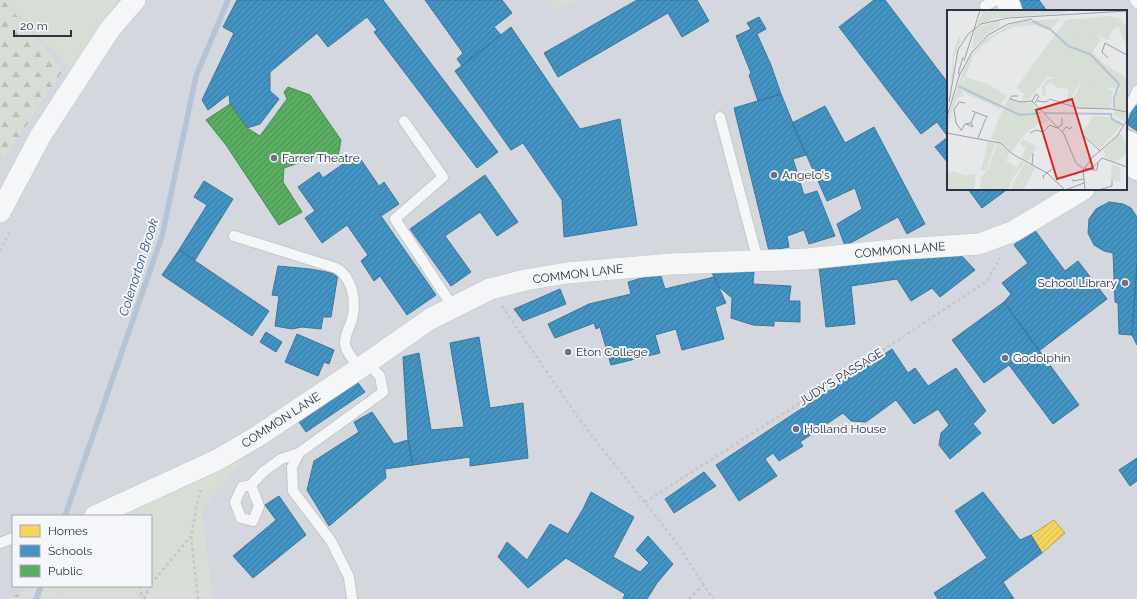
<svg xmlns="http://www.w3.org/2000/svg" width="1137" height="599" font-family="Raleway,sans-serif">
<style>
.built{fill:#d4d7dd;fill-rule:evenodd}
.green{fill:#d6ded6}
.forest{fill:url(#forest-firs)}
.homes{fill:url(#homes-hatch);stroke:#b9a555}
.schools{fill:url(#schools-hatch);stroke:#3c769d}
.public{fill:url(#public-hatch);stroke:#4c8959}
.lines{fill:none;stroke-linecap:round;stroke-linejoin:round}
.stream{stroke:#b4c4d5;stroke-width:5.5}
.lane-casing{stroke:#c4c6c8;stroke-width:12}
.street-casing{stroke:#c4c6c8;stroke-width:22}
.secondary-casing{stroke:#c4c6c8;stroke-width:24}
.path{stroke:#c5c6ca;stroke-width:2.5;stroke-dasharray:3 3;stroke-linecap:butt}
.lane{stroke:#f5f6f7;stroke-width:10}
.street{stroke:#f5f6f7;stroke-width:21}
.secondary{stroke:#f8f8f8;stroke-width:22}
.poi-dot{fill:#6c737f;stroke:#f4f6f9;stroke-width:1.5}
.labels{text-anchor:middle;stroke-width:4;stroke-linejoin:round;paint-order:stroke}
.poi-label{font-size:12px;fill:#2b3445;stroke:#f4f6f9;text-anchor:start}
.street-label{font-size:12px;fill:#2b3445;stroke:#f4f6f9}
.water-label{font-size:13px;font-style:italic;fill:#34527a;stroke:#f4f6f9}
.inset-river{fill:none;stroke:#b4c4d5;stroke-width:2}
.inset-road{fill:none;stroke:#9ba0a8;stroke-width:1}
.view{fill:#d62828;fill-opacity:0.15;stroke:#d62828;stroke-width:2}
.inset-edge{fill:none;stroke:#2b3445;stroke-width:2}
</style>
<defs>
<pattern id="forest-firs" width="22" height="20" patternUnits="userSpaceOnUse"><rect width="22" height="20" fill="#d6ded6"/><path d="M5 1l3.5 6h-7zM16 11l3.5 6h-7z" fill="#b8bfb9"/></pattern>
<pattern id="homes-hatch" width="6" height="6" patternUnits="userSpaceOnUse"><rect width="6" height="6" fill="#f6d55c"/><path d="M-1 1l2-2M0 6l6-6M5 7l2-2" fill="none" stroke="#d3b751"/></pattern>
<pattern id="schools-hatch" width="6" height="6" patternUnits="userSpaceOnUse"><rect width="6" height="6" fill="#4393c3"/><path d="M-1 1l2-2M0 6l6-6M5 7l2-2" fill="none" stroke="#3879a0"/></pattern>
<pattern id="public-hatch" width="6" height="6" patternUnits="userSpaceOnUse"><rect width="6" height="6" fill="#5aae61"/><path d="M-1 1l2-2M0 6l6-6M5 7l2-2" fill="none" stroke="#4b8e52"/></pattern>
</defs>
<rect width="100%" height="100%" fill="#e6e8ea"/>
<path class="built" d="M0,0H1137V599H0ZM948,11H1126V189H948ZM13,516H151V586H13Z"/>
<path class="green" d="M3,0H117L70,69Z
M549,0H575L558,10Z
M240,455L242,463L202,509L213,599H57V586H151V516H107Z"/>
<path class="forest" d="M0,0H3L63,70L4,159L0,150Z
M33,586H57V599H9Z"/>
<path class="homes" d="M1054,520L1065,533L1042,553L1031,535Z"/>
<path class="schools" d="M237,0H383L498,152L477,168L374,32L377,30L367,17L328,47L317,33L288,57L270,72V91L279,99L260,124L247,128L230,104L229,94L208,110L202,100L234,33L223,27Z
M425,0H502L512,13L494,27L501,35L462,66L457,59L463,53Z
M637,0H697L709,21L682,37L668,13L558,77L544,53Z
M874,0H885L948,83V137L937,122L921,134L839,27Z
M1017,0H1039L1047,11H1025Z
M759,17L766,29L757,34L771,65L781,94L758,101L749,75L751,73L736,36L751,29L747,23Z
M511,27L580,129L620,119L637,225L564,237L562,200L523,143L511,150L455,71Z
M781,94L806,155L793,159L804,195L817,191L835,236L809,244L804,230L787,236L789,247L769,251L734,108Z
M1134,105L1137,106V131L1127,124Z
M825,106L845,143L874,127L925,224L907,234L898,217L845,246L837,224L862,209L855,188L827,201L792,123Z
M948,137V163L935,147Z
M357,154L379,186L384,182L399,204L381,216L436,295L407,315L380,276L374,281L361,261L368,255L347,225L322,243L305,218L315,211L298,187L319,172L323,178Z
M485,175L518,222L497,236L480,212L445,236L471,272L451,286L410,229Z
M204,181L233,199L195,260L179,250L207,205L194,197Z
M968,189H1004L1005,191L982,208Z
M1109,202L1123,204L1131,208L1137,217V263L1132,335L1119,334L1118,303L1115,302L1113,253L1104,251L1094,245L1088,233L1089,219L1096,209Z
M1034,229L1065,271L1078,261L1107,299L1039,351L1004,302L1011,294L1002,283L1028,263L1014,245Z
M179,250L269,311L252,336L162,275Z
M958,252L975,270L940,297L932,288L911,301L897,279L851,286L855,324L826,327L819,267Z
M1137,263V345L1132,335Z
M278,266L310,269L338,274L331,317H323L321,329L302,327L292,329L275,326L279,296L272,295Z
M711,271L754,272L753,284L791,286L789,301H800V322L774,321V326L753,325L731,318L732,298L719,287Z
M660,273L665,289L714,277L726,303L715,307L724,339L682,350L676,329L655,335L660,353L611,365L600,327L596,329L594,323L555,338L548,324L589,304L631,294L628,282Z
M560,289L566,304L523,321L514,309Z
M1004,302L1079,405L1053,424L1009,365L984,383L952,340Z
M266,332L282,342L276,352L260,342Z
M297,334L334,350L329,364L324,362L318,376L285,362Z
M479,337L490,408L523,403L528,458L470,466V457L413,465L408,440L403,357L419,353L431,430L464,427L450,343Z
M892,349L908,373L915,368L928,386L956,368L986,411L973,424L981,433L950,459L939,445L941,433L949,425L938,409L914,424L896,400L866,422L851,421L843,413L800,442L803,446L779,461L773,453L765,459L777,476L739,501L716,465Z
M355,379L365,392L306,432L297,419Z
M372,412L394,444L408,440L413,465L385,469L386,478L329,526L307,490L314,461L359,432L354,422Z
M1137,458V481L1130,486L1119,470Z
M704,472L716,486L674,513L665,499Z
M591,492L634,517L613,557L640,572L649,563L636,550L648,536L673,564L657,583L647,599H623L625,594L566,558L528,588L498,557L507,542L527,560L550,524L568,534L583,509Z
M983,492L1020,540L1031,535L1042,553L1003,582L1014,599H938L934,593L987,558L955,511Z
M279,496L306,535L253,578L233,556L276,520L265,505Z"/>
<path class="public" d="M288,87L310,95L341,140L337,163H330L325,154L284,168L283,182L302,212L279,225L226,145L206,120L230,104L247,128L260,136L287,99L284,92Z"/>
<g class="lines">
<path class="stream" d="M65,516L162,236L196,76L228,0
M36,599L41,586"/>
<defs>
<path id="lane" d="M1135,0L1137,3
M985,6L996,0
M1126,109L1134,98L1137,91
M720,117L758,261
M404,121L443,177L395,219L453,307
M234,236L336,268C351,276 356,298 353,314C352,325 344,334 345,344C346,353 355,361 360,368
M251,485L259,506L253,521L241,518L235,502L242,487L251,485L263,472L281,459L299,453
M0,543L13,538
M352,599L349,577L331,541L293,491L292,467L299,453L383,392L380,376L367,363"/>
<path id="street" d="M0,212L41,135L110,29L135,0
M95,516L217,460L258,436L360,368L430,319L490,289L525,280L567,273L671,264L807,259L902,249L979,244L1014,231L1084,189"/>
<path id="secondary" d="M1007,0L1011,11
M1126,141L1137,146
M1126,160L1127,162L1137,169"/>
</defs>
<use href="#lane" class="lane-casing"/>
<use href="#street" class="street-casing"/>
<use href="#secondary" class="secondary-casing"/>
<path class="path" d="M0,251L11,229
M502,306L579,419L676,542L713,599
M645,502L892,344L987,281L1000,258
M151,584L191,536
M140,586L142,599
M144,599L150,586
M198,599L191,536L199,494L201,490
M689,599L704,584"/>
<use href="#lane" class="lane"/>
<use href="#street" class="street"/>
<use href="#secondary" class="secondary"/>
</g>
<g class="poi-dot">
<circle cx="274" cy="158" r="4"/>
<circle cx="774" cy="175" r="4"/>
<circle cx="1125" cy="283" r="4"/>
<circle cx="568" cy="352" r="4"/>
<circle cx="1005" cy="358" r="4"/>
<circle cx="796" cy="429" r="4"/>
</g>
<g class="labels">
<g class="poi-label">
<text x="282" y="162">Farrer Theatre</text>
<text x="782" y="179">Angelo's</text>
<text x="1117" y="287" text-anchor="end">School Library</text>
<text x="576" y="356">Eton College</text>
<text x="1013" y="362">Godolphin</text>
<text x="804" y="433">Holland House</text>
</g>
<g class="street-label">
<text transform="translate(900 250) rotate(-5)" y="4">COMMON LANE</text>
<text transform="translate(578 274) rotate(-7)" y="4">COMMON LANE</text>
<text transform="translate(841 377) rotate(-32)" y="4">JUDY'S PASSAGE</text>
<text transform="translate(281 420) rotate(-33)" y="4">COMMON LANE</text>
</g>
<g class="water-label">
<text transform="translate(138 267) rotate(-72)" y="5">Colenorton Brook</text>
</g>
</g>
<g transform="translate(947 10)">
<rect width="180" height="180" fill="#e6e8ea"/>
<path d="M174,9L175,14L165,21L161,30L151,26L142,44L170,71L168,78L130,68L133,73L129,80L117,70L101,66L82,89L75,90L77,84L69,78L117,13H148ZM18,67L43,75L59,86L54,94L19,78ZM136,71L166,80L164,98H133L122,95ZM62,88L73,92L86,93L79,102L58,95ZM56,100L73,106L95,104L102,112L91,114L80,122L81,118L54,103ZM53,106L79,123L65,141L44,128ZM146,106L161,107L174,116L153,139L135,123ZM173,124L180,133V144L168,152L156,147L159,145L156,140ZM41,132L48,134L39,160L34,161ZM50,134L63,142L59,151L69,157L56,180H33L34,167L40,161ZM78,153L88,158L80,174L76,180H63ZM29,164L27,180H0V168Z" fill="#d6ded6"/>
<path d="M160,6L174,9L148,13H117L119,10ZM113,9L102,21L88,15L67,17L47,26L34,37L26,47L18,67L12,74L18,70L19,78L24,77L27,81L55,95L53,99L20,84L13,77L17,86L10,88L0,120V110L16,61L20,52L37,30L65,14L79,11ZM52,10L53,16L40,24L25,39L28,19ZM116,17L129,27L143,30L151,27L154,30L145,42L157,54L180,68V78L176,76L170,79L133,73L131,66L168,78L170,72L142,44L123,34L110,22ZM12,26L14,31L5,52L7,55L5,72L4,70L5,52L6,42ZM101,54L102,56L97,64L85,77L81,74ZM106,68L117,70L128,80L122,94L116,92L120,89L122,79L110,78L104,73L98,76L99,86L95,84V77L101,69ZM86,93L92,103L88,105L73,106L56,100L58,95L79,102ZM54,103L82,118L79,123L66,116L53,106ZM74,151L77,153L65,169L61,180H56ZM0,161L5,163L6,161L19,166L0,168Z" fill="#d6ded6"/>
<path d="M76,129L90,136L81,151L74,148L79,138L73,134Z" fill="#d6ded6"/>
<path d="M36,0H121L119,3L49,8L30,15ZM180,13V35H179L171,16ZM176,76L180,78V106L177,111L167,105L169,85ZM165,154L173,157L174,171H163Z" fill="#d6ded6"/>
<path class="inset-river" d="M85,11L103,19L121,36L143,44L172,74M11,76L73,105L94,103M167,98V88L172,74M97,103L164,104L165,109L176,115"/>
<path class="inset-road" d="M161,48L155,42L158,33L180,45M17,51L33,0M11,64L16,47M12,66L25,42L41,25L61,14L85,9M71,86H65L63,89L73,92L85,91M90,91L99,92L103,89L130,98L165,99L180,102M2,92L11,40L21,24L34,14L61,8L180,1M88,93L92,86L89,84L85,91L117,124L129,153L137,159M25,101L41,107L38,106M0,107L13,63M19,114L26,117L24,113M110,118L115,115V108M14,120L9,113L7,100L12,92L18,93M14,121L18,114L24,113L28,103M115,122L119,117L123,119L125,116M0,123L53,133L67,145L100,163L118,180L137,173M83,123L89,120L96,122L103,115L110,118M136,125L153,141M31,128L39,108M85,155L86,143M138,158L144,160L155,148L180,157M145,160H150L151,152M97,169L96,166L105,159M125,169L126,171L136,169M138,180L136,160L146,147L170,126L180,110M152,180L165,176V171"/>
<path class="view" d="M125,89L146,158L110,169L89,100Z"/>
<rect width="180" height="180" class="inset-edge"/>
</g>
<rect x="12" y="515" width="140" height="72" fill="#f4f6f9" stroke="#a4a8b1"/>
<rect x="20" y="525" width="20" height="12" fill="#f6d55c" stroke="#a4a8b1"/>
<text x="48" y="535" font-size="12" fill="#2b3445">Homes</text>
<rect x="20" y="545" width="20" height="12" fill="#4393c3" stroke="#a4a8b1"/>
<text x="48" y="555" font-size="12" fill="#2b3445">Schools</text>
<rect x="20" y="565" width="20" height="12" fill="#5aae61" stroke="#a4a8b1"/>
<text x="48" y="575" font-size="12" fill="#2b3445">Public</text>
<path d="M14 30v6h57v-6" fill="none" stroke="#2b3445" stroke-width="2"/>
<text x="20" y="30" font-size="12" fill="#2b3445" stroke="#f4f6f9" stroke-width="3" paint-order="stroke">20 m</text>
</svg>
